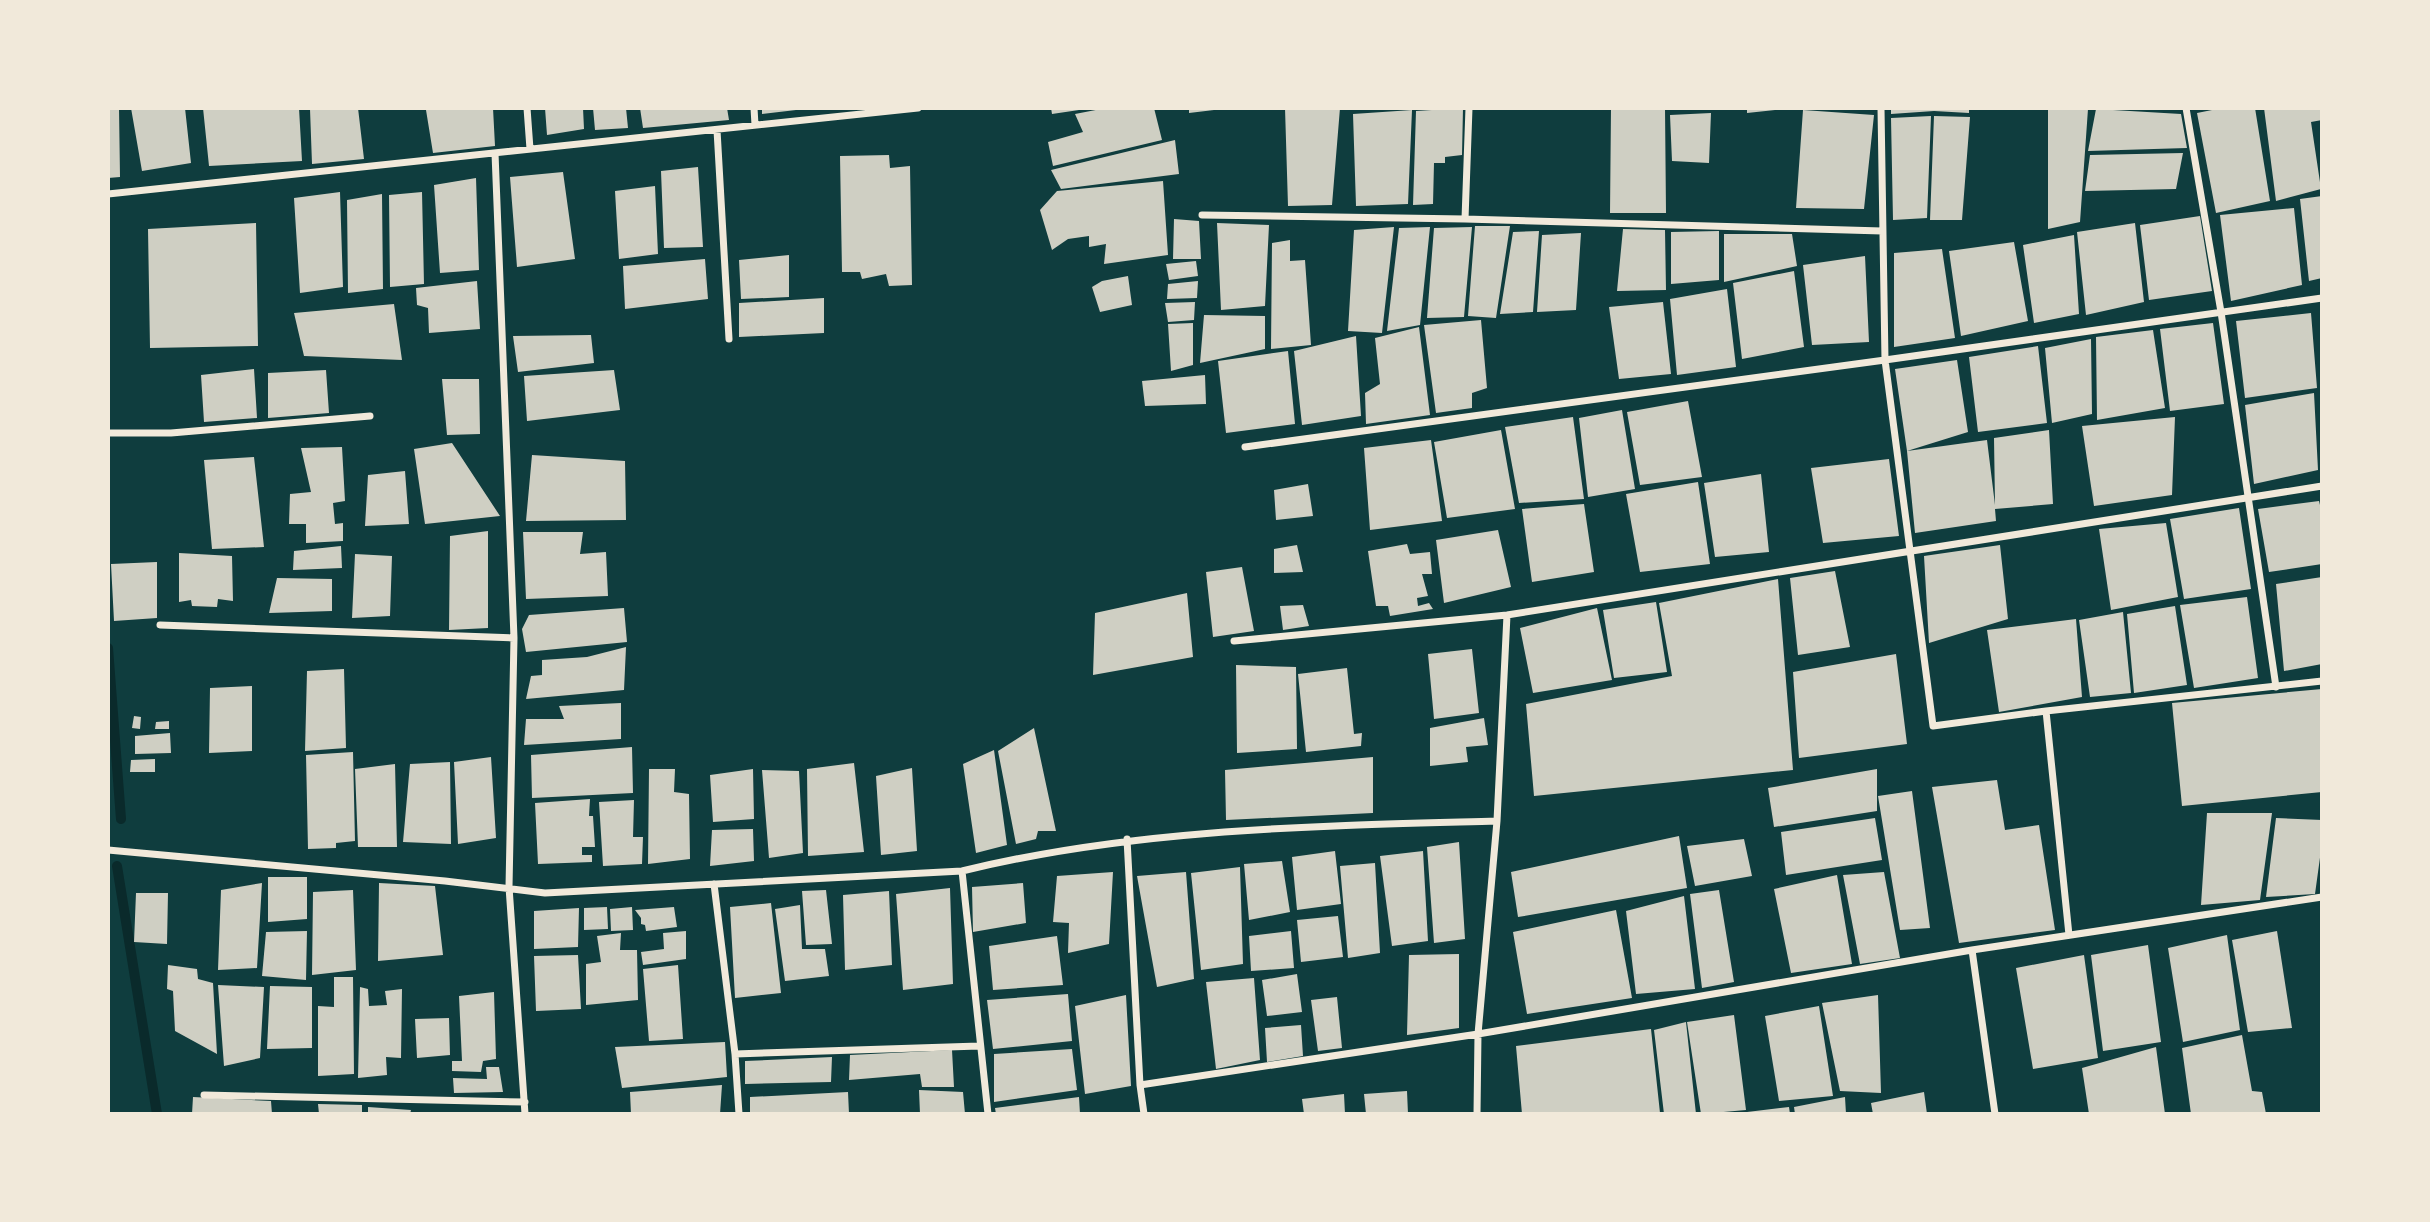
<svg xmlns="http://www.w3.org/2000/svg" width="2430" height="1222" font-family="Georgia,serif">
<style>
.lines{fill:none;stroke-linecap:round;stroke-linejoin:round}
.stream{stroke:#0a2a2b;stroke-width:10}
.building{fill:#cfcfc3}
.minor{stroke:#f1e9da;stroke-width:7}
</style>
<rect width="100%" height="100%" fill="#0f3d3e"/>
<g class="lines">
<path class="stream" d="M108,648L121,819
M117,866L157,1114"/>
</g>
<path class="building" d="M119,108L120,177L108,178V109Z
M131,108H185L191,163L142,171Z
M203,108H299L302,161L209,166Z
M358,108L364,159L312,164L310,109Z
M444,108H493L495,146L433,153L426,110Z
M545,108H583L584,129L547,135Z
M593,108H626L628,128L595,130Z
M640,108H727L729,120L643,128Z
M762,108H796V110L762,114Z
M1051,108H1078L1079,110L1052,114Z
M1106,108H1154L1162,140L1053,166L1048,142L1083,132L1075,114Z
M1189,108H1214V110L1189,113Z
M1285,108H1340L1332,205L1288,206Z
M1463,108L1462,155L1445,157V163H1434L1433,204L1413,205L1416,111Z
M1611,108H1665L1666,213H1610Z
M1747,108H1775V110L1747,113Z
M1891,108H1969V113L1934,111L1891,114Z
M2048,108L2088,109L2080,222L2048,229Z
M2222,108H2255L2270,201L2216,213L2197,113Z
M2264,108H2322V120L2311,122L2321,189L2276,201Z
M2096,109L2181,114L2187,148L2088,151Z
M1412,110L1408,204L1356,206L1353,114Z
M1803,110L1874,115L1864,209L1796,208Z
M1711,113L1709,163L1672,161L1670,115Z
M1931,116L1927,218L1893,220L1891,118Z
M1934,116L1970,117L1962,220H1930Z
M1175,140L1179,174L1061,189L1051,170Z
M2183,153L2176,189L2085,191L2090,155Z
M889,155L890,168L910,166L912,285L889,286L886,274L862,279L860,272H842L840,156Z
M698,167L703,247L664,248L661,171Z
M563,172L575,259L517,267L510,177Z
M476,178L479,270L440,273L434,185Z
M1163,181L1168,255L1104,264L1106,244L1089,247V236L1068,239L1052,250L1040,210L1057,191Z
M655,186L658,254L619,259L615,191Z
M340,192L343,287L300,293L294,198Z
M422,192L424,284L390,287L389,195Z
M382,194L383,289L348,293L347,200Z
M2322,196V278L2309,281L2300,199Z
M2294,208L2302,285L2231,301L2220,215Z
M2200,216L2212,291L2149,300L2140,225Z
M1174,219L1199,221L1201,259H1173Z
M256,223L258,346L150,348L148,229Z
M1217,223L1269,225L1265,306L1221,310Z
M2135,223L2144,302L2086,315L2077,232Z
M1475,226H1510L1496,318L1468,316Z
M1394,227L1382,333L1348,331L1354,230Z
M1430,227L1420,325L1387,331L1399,228Z
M1472,227L1464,317L1427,318L1434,228Z
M1623,229L1665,230L1666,290L1617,291Z
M1539,231L1533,312L1500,314L1513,232Z
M1719,231V280L1671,284V232Z
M1581,233L1576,310L1537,312L1542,235Z
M1724,234H1792L1797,266L1724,282Z
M2074,235L2079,314L2034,323L2023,245Z
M1290,240V261L1305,260L1311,345L1271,349L1272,243Z
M2014,242L2028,321L1961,336L1949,251Z
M1942,249L1955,338L1894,347V253Z
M789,255V297L741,299L739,260Z
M1865,256L1869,342L1812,345L1803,265Z
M705,259L708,299L625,309L623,266Z
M1196,261L1198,276L1169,280L1166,264Z
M1794,271L1804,347L1742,359L1733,283Z
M1128,276L1132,305L1100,312L1092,287L1102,281Z
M477,281L480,329L429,333L428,308L417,305L416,288Z
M1198,281L1197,298L1167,299L1168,284Z
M1727,289L1736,367L1677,375L1670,299Z
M824,298V333L739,337V303Z
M1195,302L1194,320L1168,322L1165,303Z
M1663,302L1671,374L1619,379L1609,307Z
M394,304L402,360L304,356L294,313Z
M2311,313L2317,388L2245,398L2236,321Z
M1204,315L1265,316V349L1200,363Z
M1481,320L1487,388L1472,393V408L1436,413L1424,325Z
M1193,323V365L1171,371L1168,324Z
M2213,323L2224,404L2170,411L2160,329Z
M1419,327L1430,415L1366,424L1365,393L1380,384L1375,338Z
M2153,330L2165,408L2097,420L2096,337Z
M591,335L594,363L518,372L513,336Z
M1356,336L1361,416L1302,425L1294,351Z
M2091,339L2092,414L2052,423L2045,348Z
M2038,346L2047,423L1978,432L1969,357Z
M1288,351L1295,424L1226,433L1218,361Z
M1957,360L1968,432L1907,451L1895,369Z
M254,369L257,418L204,422L201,375Z
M326,370L329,413L268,418V373Z
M614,370L620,410L527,421L524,376Z
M1205,375L1206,404L1145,406L1142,381Z
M442,379H479L480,434L447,435Z
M2314,393L2318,470L2254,484L2245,405Z
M1688,401L1702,477L1640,485L1627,412Z
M1622,410L1635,489L1588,497L1579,418Z
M1573,417L1584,499L1519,503L1505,427Z
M2175,417L2172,495L2094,506L2082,426Z
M1501,430L1515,509L1447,518L1434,442Z
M2049,430L2053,504L1995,509L1996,521L1915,533L1907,451L1987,440L1995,505L1994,438Z
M1431,440L1442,521L1370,530L1364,448Z
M452,443L500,516L425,524L414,449Z
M342,447L345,501L333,503L335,524L343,523V541L306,543V524H289L290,494L311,492L301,448Z
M532,455L625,461L626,520L526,521Z
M254,457L264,547L212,549L204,460Z
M1889,459L1899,536L1823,543L1811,468Z
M405,471L409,524L365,526L368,475Z
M1761,474L1769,552L1715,557L1704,483Z
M1698,482L1710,564L1640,572L1626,494Z
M1308,484L1313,516L1276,520L1274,490Z
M2319,501L2322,513V564L2269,572L2258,509Z
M1584,504L1594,572L1532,582L1522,509Z
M2239,508L2251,589L2184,599L2170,519Z
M2166,523L2178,597L2111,610L2099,529Z
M1498,530L1511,587L1444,603L1436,540Z
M488,531V628L449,630L450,536Z
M523,532H583L580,554L606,552L608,596L526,599Z
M1407,544L1410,554L1430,552L1432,574H1422L1428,596L1417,598L1418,606L1429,603L1433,609L1390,616L1388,606H1376L1368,551Z
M1297,545L1303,572L1274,573V549Z
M2000,545L2008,619L1929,643L1924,556Z
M341,546L342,568L293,570L294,551Z
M179,553L232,556L233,601L218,599L217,607L192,606L191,600L179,602Z
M355,554L392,556L390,616L352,618Z
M157,562V618L114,621L111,564Z
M1242,567L1254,631L1213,637L1206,572Z
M1835,571L1850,647L1798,655L1790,578Z
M2322,577V664L2284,671L2276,584Z
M277,578L332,579V611L269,613Z
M1778,579L1793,770L1534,796L1526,704L1672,676L1659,603Z
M1187,593L1193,657L1093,675L1095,613Z
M2247,597L2258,678L2194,688L2180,605Z
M1656,602L1667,672L1614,678L1603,610Z
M1303,605L1309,626L1283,630L1280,606Z
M2175,606L2187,685L2134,693L2127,614Z
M624,608L627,642L526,652L522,629L529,615Z
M1597,608L1612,680L1533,693L1520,628Z
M2123,612L2131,693L2090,697L2079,620Z
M2076,619L2082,697L1999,712L1987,630Z
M626,647L624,690L526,699L531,676L542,675V660L587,657Z
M1472,649L1479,713L1434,719L1428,654Z
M1896,654L1907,744L1799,758L1793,672Z
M1236,665L1296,667L1297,749L1237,753Z
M1347,668L1354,734L1362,733L1361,746L1306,752L1298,674Z
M344,669L346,748L305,751L307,671Z
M252,686V751L209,753L210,688Z
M2322,689V792L2182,806L2172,703Z
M621,703V739L524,745L526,719H564L559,706Z
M134,716L141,717L140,729L132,728Z
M1484,718L1488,745L1466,747L1468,762L1430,766V728Z
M169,721V729H155L156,722Z
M1034,728L1056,831H1038L1036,839L1016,844L998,751Z
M170,733L171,753L135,754V736Z
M632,747L633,793L532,798L531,755Z
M994,750L1007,845L976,853L963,764Z
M353,752L355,841L336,843V848L308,849L306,755Z
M491,757L496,838L458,844L454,762Z
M1373,757V813L1226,820L1225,770Z
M155,759V772H130L131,760Z
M450,762L451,844L403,842L410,764Z
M854,763L864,852L808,856L807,769Z
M395,764L397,847H358L355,769Z
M912,768L917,851L881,855L876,776Z
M649,769H675L674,792L689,794L690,859L648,864Z
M753,769L754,819L713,822L710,775Z
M1877,769V811L1774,827L1768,788Z
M762,770L799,771L803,853L769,858Z
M1997,780L2005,830L2039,825L2055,930L1959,943L1932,787Z
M1912,791L1930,928L1900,930L1878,796Z
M590,799L589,816H593L595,847H582V855H592V862L538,864L535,803Z
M634,800L633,837H643L642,864L603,866L599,802Z
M2207,813H2272L2260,900L2201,905Z
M1875,818L1882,860L1786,875L1781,832Z
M2276,818L2322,820V843L2315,894L2266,897Z
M753,829L754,861L710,866L712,830Z
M1679,836L1687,888L1518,917L1511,872Z
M1744,839L1752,876L1695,886L1687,846Z
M1459,842L1465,939L1434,943L1427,847Z
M1335,851L1341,904L1297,910L1292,857Z
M1423,851L1428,941L1392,946L1380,856Z
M1282,861L1290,912L1249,920L1244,864Z
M1375,863L1380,953L1348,958L1340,866Z
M1240,867L1243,964L1201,970L1191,873Z
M1113,872L1109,944L1068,953L1069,923L1053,922L1057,876Z
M1186,872L1194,979L1157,987L1137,876Z
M1884,872L1900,958L1860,964L1843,875Z
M1837,875L1852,964L1791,973L1774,889Z
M268,877H307V919L268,922Z
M262,883L257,968L218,970L221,890Z
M379,883L435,886L443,955L378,961Z
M1023,883L1026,923L973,932L972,887Z
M950,888L953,984L903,990L896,894Z
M353,890L356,970L312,975L313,892Z
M826,890L832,944L806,945L802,891Z
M1719,890L1734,982L1702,988L1690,894Z
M889,891L892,965L845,970L843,895Z
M136,893H168L167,944L134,942Z
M1684,896L1695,989L1636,994L1626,911Z
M771,903L781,993L735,998L730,907Z
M800,905L802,949H825L829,976L785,981L775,909Z
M607,907L608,929L584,930V908Z
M632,907L633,930L611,931L610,909Z
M674,907L677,927L646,931L645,925L641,924V918L635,910Z
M579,908L578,947L534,949V911Z
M1616,910L1632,998L1527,1014L1513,932Z
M1338,916L1343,957L1301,962L1297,920Z
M307,931L306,980L262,976L266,932Z
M686,931V959L643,965L641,952L664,949L663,933Z
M1291,931L1294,968L1251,971L1249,936Z
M2277,931L2292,1028L2248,1032L2232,940Z
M621,933L620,950H637L638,1000L586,1005V964L601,962L597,936Z
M2227,935L2240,1030L2183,1042L2168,948Z
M1057,936L1063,985L993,990L989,946Z
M2148,945L2161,1042L2103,1051L2091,955Z
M1459,954V1028L1407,1035L1409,955Z
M578,955L581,1009L536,1011L534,956Z
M2084,955L2098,1058L2033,1069L2016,968Z
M168,965L197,969L198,979L213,983L217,1054L175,1031L173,991L167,989Z
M678,965L683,1039L649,1041L643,969Z
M1297,974L1302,1012L1267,1016L1262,980Z
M334,977H353L354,1074L318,1076V1006L334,1007Z
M1254,978L1260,1060L1216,1069L1206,982Z
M218,985L264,987L260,1058L224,1066Z
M270,986L312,987V1048L267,1049Z
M360,987L368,989L369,1006L387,1005L385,991L402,989L401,1058L386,1057L387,1075L358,1078Z
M494,992L496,1059L483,1061L481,1072L452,1071V1061H462L459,996Z
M1068,994L1072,1041L993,1049L987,1000Z
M1126,995L1131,1086L1085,1094L1075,1006Z
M1878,995L1881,1093L1840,1091L1822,1003Z
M1337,997L1342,1048L1318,1051L1311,1000Z
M1819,1006L1833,1096L1779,1101L1765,1016Z
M1734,1015L1746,1110L1701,1114L1687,1022Z
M449,1018L450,1055L417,1058L415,1019Z
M1686,1022L1696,1114H1664L1654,1030Z
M1301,1025L1303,1056L1267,1062L1265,1028Z
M1651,1029L1660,1113L1522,1114L1516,1046Z
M2242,1035L2252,1091L2262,1092L2266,1114H2191L2182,1048Z
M725,1042L727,1077L622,1088L615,1047Z
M2156,1047L2165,1114H2089L2082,1068Z
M1072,1049L1077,1090L994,1102V1054Z
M952,1050L954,1087H922L920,1074L849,1080L850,1055Z
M832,1057L831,1082L745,1084V1061Z
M486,1067H499L503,1092L454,1093L453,1078L487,1079Z
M722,1085L720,1114H631L630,1092Z
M919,1090L963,1092L965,1114H920Z
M1407,1091L1408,1114H1366L1364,1094Z
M848,1092L849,1114H750V1097Z
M1924,1092L1927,1114H1873L1871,1103Z
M1344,1094L1345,1114H1304L1302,1099Z
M193,1097L271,1101L272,1114H192Z
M1079,1097L1080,1114H996L995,1108Z
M1845,1097L1846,1114H1795L1794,1107Z
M318,1104L362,1105V1114H319Z
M368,1107L411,1110L410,1114H368Z
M1789,1107L1790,1114H1747V1112Z"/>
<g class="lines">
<path class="minor" d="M527,108L530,149
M754,108L755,125
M1881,108L1885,360L1933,726L2046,711L2322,681
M2186,108L2221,312L2276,687
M717,130L729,339
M495,153L514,638L509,887L525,1114
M108,194L918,108
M1202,215L1465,219L1882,231
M1465,219L1469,108
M108,433H171L370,416
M1245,447L1885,360L2322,298
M160,625L514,638
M1234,641L1507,615L2322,486
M2046,711L2069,935
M1127,839L1140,1085L1144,1114
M108,850L445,881L545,893L962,871C1137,828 1318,826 1497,821
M962,871L988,1114
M714,884L735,1054L739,1114
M1972,950L1995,1114
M735,1054L979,1046
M1140,1085L1478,1034L1972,950L2322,897
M204,1095L525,1102
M1477,1114L1478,1034L1497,821L1507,615"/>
</g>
<rect width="2430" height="1222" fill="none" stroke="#f1e9da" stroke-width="220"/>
</svg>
